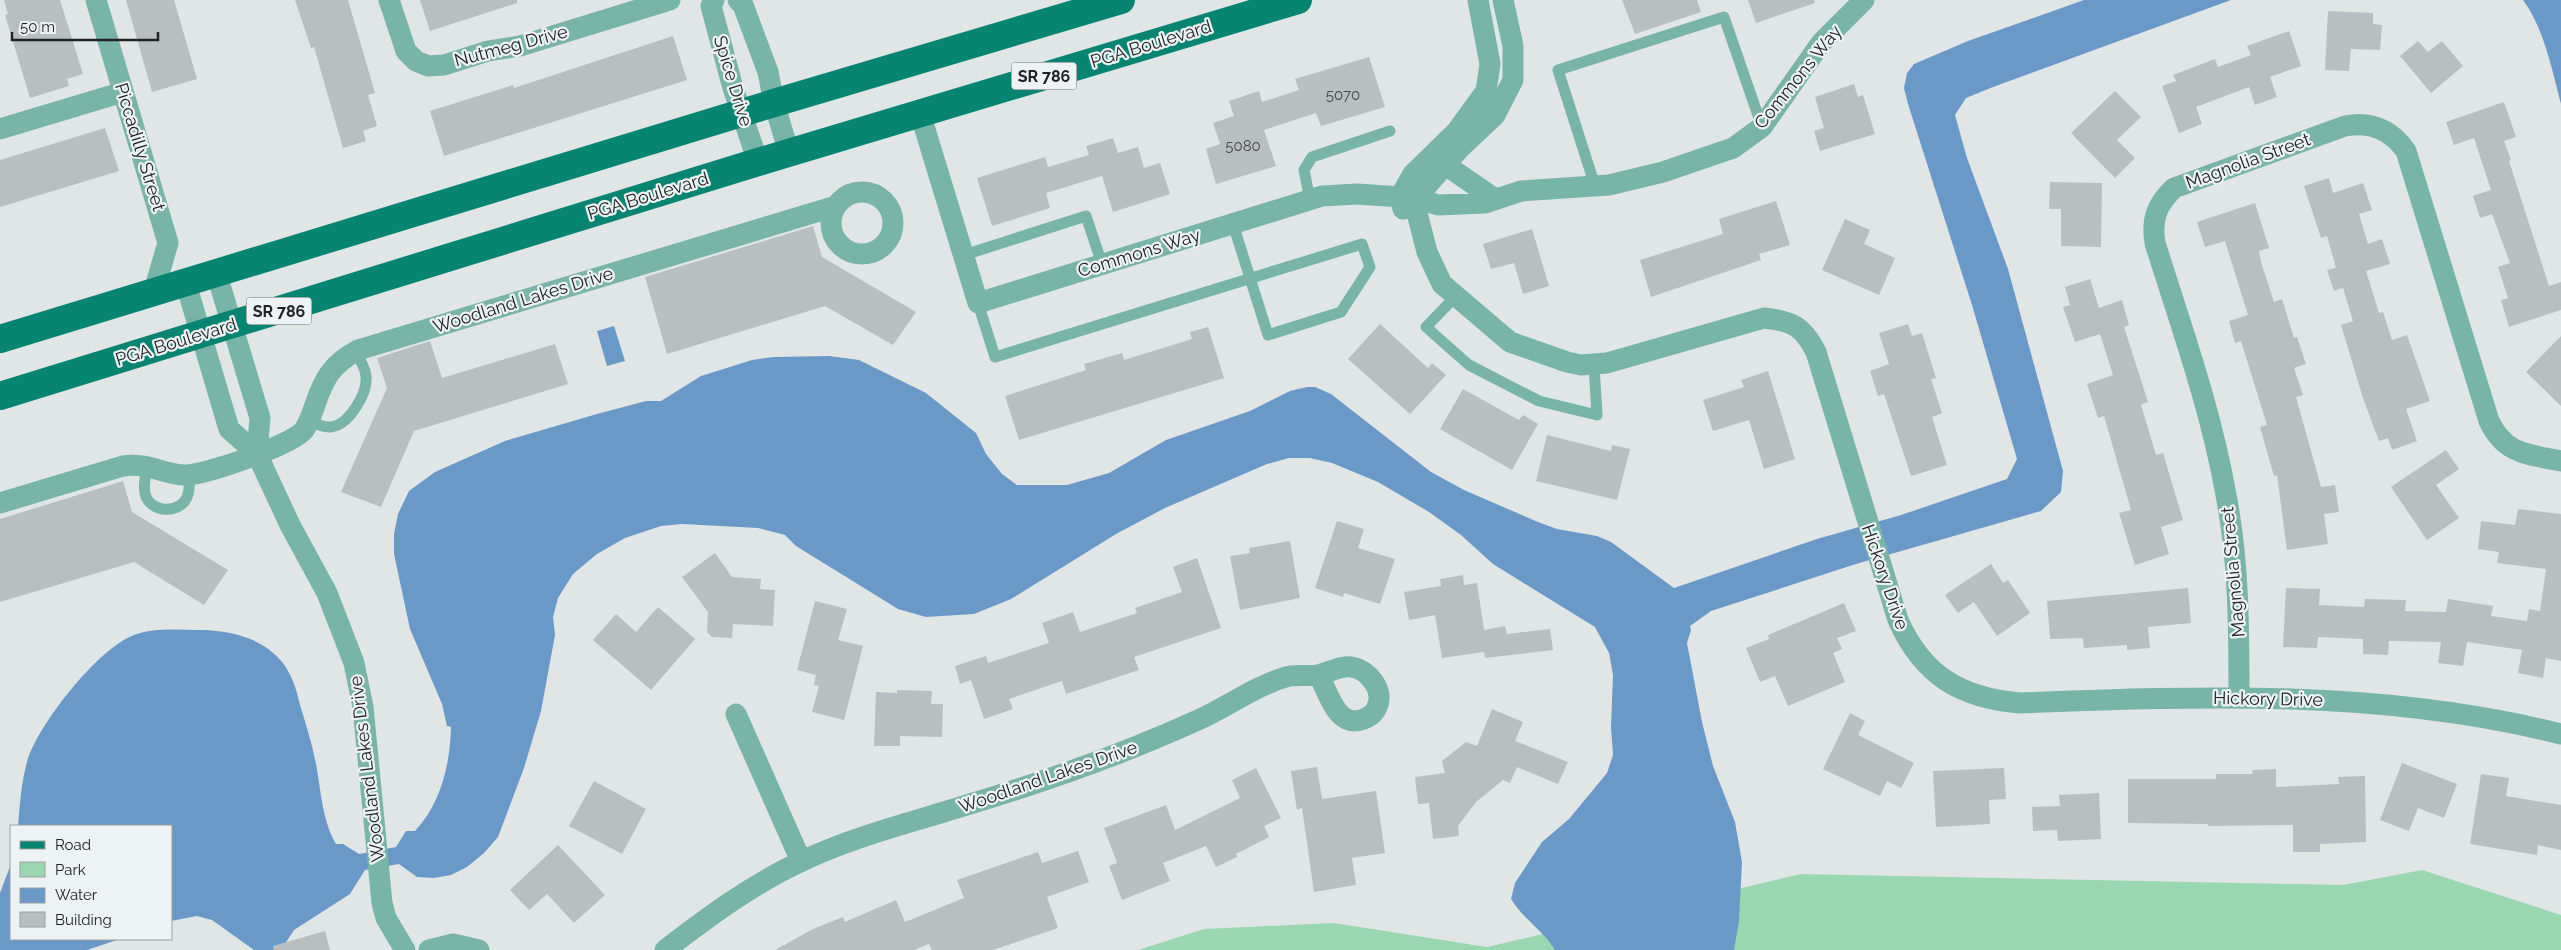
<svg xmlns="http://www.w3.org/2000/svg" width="2561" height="950" font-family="Raleway,sans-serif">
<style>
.green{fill:#9ad7b0}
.water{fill:#6b99c7}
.building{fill:#b9bec0}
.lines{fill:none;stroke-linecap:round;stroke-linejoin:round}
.service{stroke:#78b4a7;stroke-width:11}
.minor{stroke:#78b4a7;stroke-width:21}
.primary{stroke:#088473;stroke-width:28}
.labels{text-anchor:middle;stroke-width:4.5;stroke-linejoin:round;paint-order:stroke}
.number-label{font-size:15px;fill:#46494a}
.shield{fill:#edf3f4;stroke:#5e6162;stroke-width:1}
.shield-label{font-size:16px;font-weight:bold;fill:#202223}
.street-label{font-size:18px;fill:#202223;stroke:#edf3f4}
</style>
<rect width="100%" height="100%" fill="#e0e6e6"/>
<path class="green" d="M2422,870L2561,915V950H1138L1204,929L1334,923L1487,947L1801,874L2343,885Z"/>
<path class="water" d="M2084,0H2231L1993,87L1966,98L1955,115L1967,158L2008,269L2063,471L2061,492L2041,511L1856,564L1711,611L1690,626L1691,630L1687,643L1702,722L1713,766L1735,822L1742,862L1739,921L1734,950H1555C1543,930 1523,919 1511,899L1515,883L1542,842L1569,819L1607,773L1613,755L1611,727L1613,675L1609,653L1595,627L1493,564L1461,535L1429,512L1378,482L1332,463L1310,458H1289L1267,464L1165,508L1116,534L1011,599L974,614L926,617L898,609L796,546L785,535L758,528L682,524L661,526L625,538L597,554L573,574L558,598L553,617L555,635L541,711L524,768L498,837L484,853L467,867L451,875L434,878L417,877L399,864L365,870L350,894L294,930L281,950H254L212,920L197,916L171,921V826H18C20,805 21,783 27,762C37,726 98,648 134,635C155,627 180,630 202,630C232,631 263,638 283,663C292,675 297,691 300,705C306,724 312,744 316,764C321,790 322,820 336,844H343L359,854L396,847L406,831H415C441,803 450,765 451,727L447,726L442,704L410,629L394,554V534L398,514L409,491L435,472L505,441L597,414L646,401H661L701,376L752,360L773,357L829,356L859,360L926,393L976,433L986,454L1002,474L1017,485H1067L1109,473L1166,440L1250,411L1290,391L1307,387H1315L1331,394L1431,472L1464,490L1538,522L1557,529L1597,536L1611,542L1674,588L1817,539L1901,515L2007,479L2017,459L1972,305L1908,104L1904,88L1907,73L1914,64L1968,41Z
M2523,0H2561V104C2552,70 2544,28 2523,0Z
M614,326L625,361L607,366L597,331Z
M11,864V939H120L87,950H0V893Z"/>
<path class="building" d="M4,0H60L83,74L67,79L69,86L30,98L5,15L8,14Z
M126,0H174L197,79L152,92Z
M295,0H348L375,93L368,95L377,126L363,131L366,141L343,148L314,47L311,48Z
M420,0H517V3L430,31Z
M1622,0H1697L1701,12L1635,34Z
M1748,0H1814L1815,3L1756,23Z
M2328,11L2373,13V24L2382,25L2380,50L2351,49L2349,71L2325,70Z
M2289,31L2301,66L2270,77L2277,97L2255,105L2249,87L2196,107L2202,124L2179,133L2162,86L2176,81L2173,75L2215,59L2218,67L2251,55L2247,46Z
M673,36L687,80L444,156L430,111L513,85L514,88Z
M2418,41L2428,52L2442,41L2463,66L2431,93L2400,56Z
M1369,57L1385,107L1321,126L1316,113L1264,130L1276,166L1216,184L1206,149L1220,144L1213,123L1234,116L1229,101L1259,91L1262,102L1299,90L1295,79Z
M1854,84L1858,97L1863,95L1875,134L1820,151L1814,131L1824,128L1815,97Z
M2115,91L2141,117L2117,140L2135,158L2115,178L2071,133Z
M2504,102L2516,137L2504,141L2511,160L2509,161L2549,286L2561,282V310L2509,327L2501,300L2508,298L2498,267L2510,263L2492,214L2480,218L2473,196L2491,190L2474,138L2454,145L2446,122Z
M105,128L119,171L0,207V160Z
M1113,138L1118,153L1138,147L1144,168L1160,163L1170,194L1113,212L1102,176L1046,193L1050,208L992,226L977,178L1045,157L1048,167L1089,155L1086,146Z
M2329,178L2333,193L2363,183L2372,210L2359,214L2368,244L2382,239L2390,264L2366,271L2379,313L2383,312L2392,340L2407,335L2430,401L2406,409L2417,441L2392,450L2388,438L2379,441L2363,398L2341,325L2353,321L2343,288L2334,291L2327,270L2336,268L2327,236L2321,238L2304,186Z
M2050,182L2102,183L2101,247L2061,246V209H2049Z
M1776,201L1790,245L1759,254L1761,260L1651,297L1640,260L1723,234L1719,219Z
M2255,203L2269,248L2259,251L2261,262L2274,302L2282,299L2294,338L2297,337L2306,364L2294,368L2303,395L2296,397L2321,487L2335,485L2339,512L2324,514L2328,544L2287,550L2277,475L2274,476L2260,427L2267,425L2241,341L2235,343L2229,321L2248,315L2225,241L2205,247L2197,222Z
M1845,219L1870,230L1864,244L1895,258L1879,295L1822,270Z
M813,226L822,257L916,312L893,345L825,306L667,354L645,277Z
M1532,229L1549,286L1523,294L1514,263L1491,269L1483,244Z
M2090,279L2099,308L2122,300L2129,325L2124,327L2148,402L2141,405L2156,455L2163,453L2183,520L2161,527L2169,554L2135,565L2119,513L2131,510L2104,416L2098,418L2087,384L2113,375L2100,334L2075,342L2063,307L2070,305L2065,287Z
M1380,324L1428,368L1432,363L1446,375L1410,414L1348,359Z
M1908,324L1912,336L1922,333L1936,378L1931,379L1942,413L1932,417L1947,465L1911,476L1884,394L1878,396L1870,371L1889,364L1879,333Z
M1208,327L1224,378L1019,440L1005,396L1086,370L1084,364L1122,353L1124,360L1192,339L1190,332Z
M2561,336V406L2526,372Z
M430,341L442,378L555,344L568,384L414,431L381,507L341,492L387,388L377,358Z
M1768,371L1795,459L1764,469L1749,420L1713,431L1703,400L1744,387L1741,380Z
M1463,389L1519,420L1523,415L1538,424L1512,470L1440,429Z
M1547,435L1611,451L1612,445L1630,449L1617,500L1536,481Z
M2446,450L2459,469L2436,485L2459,518L2427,540L2391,487Z
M123,481L132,512L228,570L204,605L134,562L0,602V519Z
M2518,509L2561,514V661L2546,658L2543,678L2518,673L2522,650L2467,642L2463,666L2438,663L2441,642L2389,641L2388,655L2363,654V639L2318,637L2317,648L2283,647L2286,588L2320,589L2319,605L2364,607L2365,599L2406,600L2405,611L2446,612L2448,599L2493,606L2491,616L2527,621L2529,609L2540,611L2546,569L2497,563L2499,552L2478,549L2481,521L2515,525Z
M1337,521L1364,529L1358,548L1395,559L1380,604L1344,593L1343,597L1315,588Z
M1290,541L1300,598L1240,610L1230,556L1250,553L1249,548Z
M715,553L732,577L761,579L760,589L775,590L773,626L733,624L732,638L712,637L707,632L708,612L682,577Z
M1197,558L1221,628L1134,657L1139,670L1066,694L1062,681L1009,699L1013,709L984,719L971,680L960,684L955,666L986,656L988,663L1049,643L1042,623L1073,612L1080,632L1137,613L1135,608L1182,592L1173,567Z
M1991,564L2003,583L2008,580L2030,613L1997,636L1974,602L1958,613L1945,595Z
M1463,575L1464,585L1477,583L1484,630L1505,626L1507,634L1550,629L1553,650L1485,658L1484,652L1442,658L1435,615L1409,620L1404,592L1441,586L1440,579Z
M2188,588L2191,623L2148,627L2150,648L2127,650V645L2084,648L2083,638L2050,639L2047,601Z
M815,601L847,609L838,640L863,646L844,720L812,712L819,686L814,685L816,675L797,670Z
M1844,603L1856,631L1837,638L1842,649L1833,653L1845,682L1788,706L1775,676L1760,682L1746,648L1769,639L1768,635Z
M658,607L695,639L651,690L593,640L616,614L636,632Z
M897,690L932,691L931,704H943L942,737L900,736V746H874L876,692L897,693Z
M1492,709L1523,722L1515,741L1568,762L1558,784L1517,767L1510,783L1503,780L1476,802L1458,826L1459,836L1433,839L1429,803L1418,804L1415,777L1445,773L1442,761L1466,742L1477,746Z
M1850,713L1865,721L1858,735L1914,763L1901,788L1887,781L1880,796L1823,769Z
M2402,763L2457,784L2444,818L2418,808L2409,831L2380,820Z
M1317,767L1322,799L1376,791L1385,853L1352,858L1356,885L1314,892L1302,808L1297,810L1291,771Z
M1256,768L1281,818L1264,826L1269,837L1236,854L1237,857L1216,867L1206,846L1163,863L1170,881L1122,900L1109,866L1117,863L1104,828L1166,805L1175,830L1240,798L1232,780Z
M2004,768L2006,799L1989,800L1990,824L1936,827L1933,771Z
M2276,769V787L2339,784L2338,777L2365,776L2366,842L2320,844V852H2293V825L2208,826V824L2128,823V779H2216V774H2253L2252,770Z
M2481,774L2509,778L2506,796L2561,805V850L2538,845L2537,855L2470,844Z
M594,781L646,809L622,854L569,826Z
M2099,793L2101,839L2058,841L2057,830L2033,831L2032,807L2060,806L2059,795Z
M558,845L605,895L574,923L547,894L529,910L510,890Z
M1078,851L1089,882L1047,897L1058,928L993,950H932L929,944L914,950H775L813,929L843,917L845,922L896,900L905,922L964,898L957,880L1038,852L1042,863Z
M325,931L330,950H274L273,946Z"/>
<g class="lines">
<path class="service" d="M1595,186L1558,70L1724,17L1762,127
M1310,200L1304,170L1312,157L1390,131
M964,255L1086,216L1102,264
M1456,296L1426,327L1469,365L1539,401L1597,415L1594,365
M978,303L995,357L1362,244L1370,267L1341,312L1268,335L1233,224
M308,422C315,423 324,428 331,427C349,425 368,393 366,376C365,367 360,359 354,352
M147,466C146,474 143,485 145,493C149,514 183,515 188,494C190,488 189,480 189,474"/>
<path class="minor" d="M96,0L168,243L153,294
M389,0L406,51L416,61L428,66L444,65L488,51L520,46L670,0
M714,0L711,6L733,88L758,162
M738,0L743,5L768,72L774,103L789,153
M1503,0L1513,46V80L1495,115L1460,148L1416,198V209L1427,252L1442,284L1510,342L1567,362L1581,365L1607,363L1764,318C1792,321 1803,326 1816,352L1898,620C1923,676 1961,698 2020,703C2201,696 2383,689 2561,734
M920,113L978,303L1322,196L1357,194L1416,198L1438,205L1485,203L1521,191L1609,185L1663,172L1733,148L1762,127L1821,43L1864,0
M0,129L123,92
M1434,157L1495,199
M831 223a31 31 0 1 1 62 0a31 31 0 1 1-62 0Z
M1403,209L1400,197L1413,174L1457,131L1486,91L1490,64L1478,0
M217,275L260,418L257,454
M186,284L229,429L257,454L290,525L327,593L354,663L363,707L382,903L386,918L405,950
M0,503L123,466C150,462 166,476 187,475C208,474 292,445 304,430C309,423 312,413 315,405C324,378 332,364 358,350L836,206
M2239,697C2239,629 2239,562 2226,495C2211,409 2181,326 2155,243C2151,219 2157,204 2174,188L2345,126C2371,121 2391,130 2406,151L2489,421C2505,455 2528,454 2561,461
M736,714L801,861
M429,950L453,944L479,950
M665,950C708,917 751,885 800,862C854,836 913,822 970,804C1050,780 1121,755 1198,720C1227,707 1255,686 1286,677C1298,673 1310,678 1321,674C1331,672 1341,665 1352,667C1368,670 1385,690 1377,707C1375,713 1369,717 1364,719C1337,729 1329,695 1319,675"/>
<path class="primary" d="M0,339L774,103L1121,0
M0,396L758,162L1298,0"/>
</g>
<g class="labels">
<g class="number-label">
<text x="1343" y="100">5070</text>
<text x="1243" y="151">5080</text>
</g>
<g class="shield">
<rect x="1011.5" y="62.5" width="65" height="27" rx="4"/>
<rect x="246.5" y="297.5" width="65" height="27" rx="4"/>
</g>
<g class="shield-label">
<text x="1044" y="82">SR 786</text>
<text x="279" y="317">SR 786</text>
</g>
<g class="street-label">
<text transform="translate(1151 44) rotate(-17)" y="6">PGA Boulevard</text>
<text transform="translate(511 46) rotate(-15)" y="6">Nutmeg Drive</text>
<text transform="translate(1798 77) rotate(-51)" y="6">Commons Way</text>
<text transform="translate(733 81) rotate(73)" y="6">Spice Drive</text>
<text transform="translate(140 147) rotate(73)" y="6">Piccadilly Street</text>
<text transform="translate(2248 161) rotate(-20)" y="6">Magnolia Street</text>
<text transform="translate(648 196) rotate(-17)" y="6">PGA Boulevard</text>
<text transform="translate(1139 253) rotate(-17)" y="6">Commons Way</text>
<text transform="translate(523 300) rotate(-17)" y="6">Woodland Lakes Drive</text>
<text transform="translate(176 342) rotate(-17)" y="6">PGA Boulevard</text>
<text transform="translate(2233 572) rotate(-95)" y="6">Magnolia Street</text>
<text transform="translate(1885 577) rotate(71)" y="6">Hickory Drive</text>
<text transform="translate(2268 699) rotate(1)" y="6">Hickory Drive</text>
<text transform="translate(367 769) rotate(-97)" y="6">Woodland Lakes Drive</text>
<text transform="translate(1048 777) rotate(-19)" y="6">Woodland Lakes Drive</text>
</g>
</g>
<rect x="10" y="825" width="162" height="115" fill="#edf3f4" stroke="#9b9fa0"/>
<rect x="20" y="841" width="25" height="8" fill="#088473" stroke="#9b9fa0"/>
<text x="55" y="850" font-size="15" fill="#202223">Road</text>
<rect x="20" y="862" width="25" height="15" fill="#9ad7b0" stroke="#9b9fa0"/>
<text x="55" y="875" font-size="15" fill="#202223">Park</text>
<rect x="20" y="888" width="25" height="15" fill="#6b99c7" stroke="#9b9fa0"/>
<text x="55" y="900" font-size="15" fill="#202223">Water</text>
<rect x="20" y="912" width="25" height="15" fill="#b9bec0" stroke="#9b9fa0"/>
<text x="55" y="925" font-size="15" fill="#202223">Building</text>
<path d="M12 32v8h146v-8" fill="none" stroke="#202223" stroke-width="2.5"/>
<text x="20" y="32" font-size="15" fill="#202223" stroke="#edf3f4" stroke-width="4" paint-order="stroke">50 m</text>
</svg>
